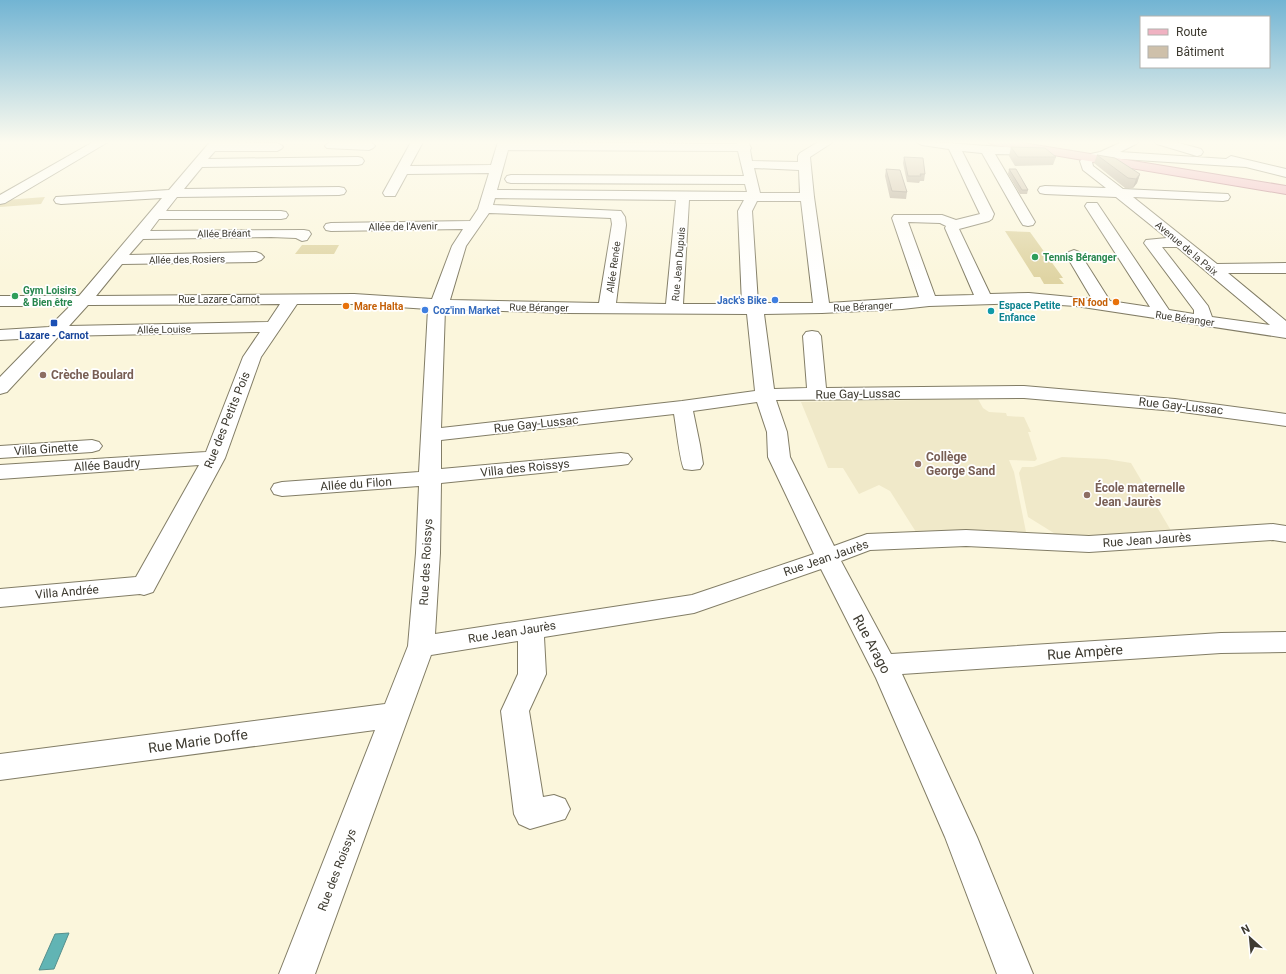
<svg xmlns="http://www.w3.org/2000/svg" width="1286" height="974" font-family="Roboto,sans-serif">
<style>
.built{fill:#f0e9c9}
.green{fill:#dfd4a3}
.water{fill:#61b4b4;stroke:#56908d}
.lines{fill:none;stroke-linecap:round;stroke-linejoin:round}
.minor-casing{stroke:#827d66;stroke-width:2}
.major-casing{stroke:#ab6775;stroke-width:2}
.minor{fill:#fff;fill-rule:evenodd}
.major{fill:#f0b2c2;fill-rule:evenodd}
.wall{fill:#b1a592}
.shaded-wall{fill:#908677}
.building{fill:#cec0aa;stroke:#908677}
.leisure-dot{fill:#2e9e5b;stroke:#fff;stroke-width:1.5}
.shop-dot{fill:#3f7fe0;stroke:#fff;stroke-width:1.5}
.food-dot{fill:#e8710a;stroke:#fff;stroke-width:1.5}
.culture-dot{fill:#0f9aa8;stroke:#fff;stroke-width:1.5}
.transit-dot{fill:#1a4fb4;stroke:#fff;stroke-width:1.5}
.education-dot{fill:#8d6e63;stroke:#fff;stroke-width:1.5}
.labels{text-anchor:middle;stroke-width:3.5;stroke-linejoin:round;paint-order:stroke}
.far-street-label{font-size:10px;fill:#3e3b31;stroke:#fff}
.far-leisure-label{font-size:10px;font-weight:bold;fill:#27864d;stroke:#fff;text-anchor:start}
.far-shop-label{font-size:10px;font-weight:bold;fill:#366cbe;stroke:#fff;text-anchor:end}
.far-food-label{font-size:10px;font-weight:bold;fill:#c56008;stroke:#fff;text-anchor:end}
.far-culture-label{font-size:10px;font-weight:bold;fill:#0d838f;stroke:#fff;text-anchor:start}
.far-transit-label{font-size:10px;font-weight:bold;fill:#164399;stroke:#fff}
.education-label{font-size:12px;font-weight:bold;fill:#785e54;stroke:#fff;text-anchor:start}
.street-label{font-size:12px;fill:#3e3b31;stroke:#fff}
.near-street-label{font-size:14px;fill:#3e3b31;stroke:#fff}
</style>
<rect width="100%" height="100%" fill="#fbf6dc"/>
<path class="built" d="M978,399L983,408L989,412L1006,413L1007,416L1024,417L1031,432H1028L1037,459L1035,461L1009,460L1014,472L1026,532H916L890,491L879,485L859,494L843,468H828L801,402Z
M1062,457L1106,459L1131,463L1173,534L1094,539L1088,535H1057L1028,517L1019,473L1022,467H1033Z"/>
<path class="green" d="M45,197L41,204L0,207V204L6,200Z
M1005,231L1030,232L1063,278H1059L1064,284H1044L1040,277H1034Z
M302,245H339L334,254H295Z"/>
<path class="water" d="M69,933L54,969L39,970L55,934Z"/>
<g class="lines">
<defs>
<path id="minor" d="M93,142H108L5,203L0,204V195Z
M210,142L277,143L281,145L283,147L281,149L277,151H215L208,159L358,157L362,158L364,161L362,164L358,165L202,167L184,189L339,187L344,188L346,191L344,194L339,195L177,197L166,211H281L286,212L288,215L286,218L281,219H159L150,231L304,230L309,231L311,234L307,240L302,241L296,238L271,237L143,239L129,255L256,252L261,254L264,257L261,260L256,262L122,264L96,296L354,294L432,299L452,246L463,229L331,231L326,230L324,227L326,224L331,223L470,221L478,209L489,173L407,174L395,196H385L383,193L411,142H423L410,166L491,165L498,142L737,144L736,142H748L751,148L750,150L752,161L798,162V156L800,153L818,142H833L810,157L814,197L829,303L919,297L892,218L894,215H942L956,220L980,214L949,149L922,145L916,142C958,142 998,149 1040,147L1044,148L1046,151L1044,154L1040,155L995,154L1035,222L1033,225L1028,226L1023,225L1021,222L982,153L962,151L994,214L992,219L989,221L959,229L990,294L1029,293L1092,299L1066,255L1069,252L1074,250L1079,252L1110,301L1150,307L1085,206L1087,203H1097L1169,310L1194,314V310L1144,243L1146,240L1167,238L1116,197L1045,194L1040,193L1038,190L1040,187L1045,186L1106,188L1083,170L1080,161L1086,155L1100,152L1122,142H1138L1136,144L1120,152L1226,159L1231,156L1286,169V177L1246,167L1106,158L1092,162L1093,166L1123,189L1228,194L1230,197L1228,200L1223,201L1133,197L1217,264L1286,263V273H1228L1286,321V338L1076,306L1029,303L929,306L902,309L822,313L764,314L774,389L807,388L803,336L806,332L812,331L818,332L821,336L826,388L1024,386L1175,399L1286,414V426L1175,411L1024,398L776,400L787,432L790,457L834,546L867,534L966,530L1089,536L1273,524L1286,526V542L1273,540L1089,552L966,546L870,550L841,561L891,654L1221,633L1286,632V652L1221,653L902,674L977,837L1033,974H997L945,837L876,678L821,569L694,613L544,637L546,674L529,711L543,797L554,795L565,799L570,809L565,819L530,829L519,824L514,814L501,711L518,674V641L431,655L315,974H279L375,730L0,780V754L385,704L408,646L416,553L419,486L282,496L274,494L271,489L274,484L282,482L419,472L428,309L354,304H297L261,357L225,458L153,592L144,595L140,594L0,607V589L136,577L199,465L0,479V465L206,452L243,357L260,332L59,336L7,392L0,394V377L38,338L0,340V330L49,327L70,306H0V296H79L162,198L61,204L56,203L54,200L56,197L169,190ZM508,150L738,151L744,176L511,175L507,176L505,179L507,182L511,183L745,184L747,192L497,190ZM754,168L799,170L800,193H760ZM495,198L676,200L666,304L616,303L626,225L625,217L621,211L493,205ZM689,200H744L738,211L742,304H683ZM757,201H801L813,303H758L752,211ZM489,213L611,218L612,224L599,303L450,300L466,246ZM908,222L940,223L946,226L945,228L974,295L935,296ZM1162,247H1177L1270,325L1212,317L1208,306ZM280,304L268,322L69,326L88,305ZM445,309L566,313L747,314L755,391L682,401L441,428ZM757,402L767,432L768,457L814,554L692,595L435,634L440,553L441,483L621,465L628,464L632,459L628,454L621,453L441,469V440L674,414C676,425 680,462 684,469L692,470L700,469L703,464L700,445L693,411Z
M331,142H369L373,144L375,146L373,148L369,150L327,148L325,146L327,144Z
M1155,142H1175L1201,149L1203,152L1201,155L1197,156L1157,144Z
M92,440L99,442L102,446L99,450L92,452L0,458V446Z"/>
<path id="major" d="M988,142H1017L1286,186V194L994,145Z"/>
</defs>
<use href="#minor" class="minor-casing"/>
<use href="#major" class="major-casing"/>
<use href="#minor" class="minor"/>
<use href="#major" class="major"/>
</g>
<path class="wall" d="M1011,147L1056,157L1053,165L1015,166L1009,156Z
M1097,155L1140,174L1137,183L1133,188H1125L1094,163Z
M904,157L925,174L924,181H920L919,183L907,182L903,163Z
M886,169L907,192L906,199L890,198L885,176Z
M1009,169L1028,190L1027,194H1020L1008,174Z"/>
<path class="shaded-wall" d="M1140,174L1137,183L1133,188L1136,179Z"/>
<path class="building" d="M1011,147L1045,148L1056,157H1018Z
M1097,155L1115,158L1140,174L1136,179L1128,178Z
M904,157L923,158L925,174H920L921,176H908Z
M886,169L900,170L907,192L892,191Z
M1009,169H1016L1028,190H1022Z"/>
<linearGradient id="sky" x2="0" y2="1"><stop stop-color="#72b4d3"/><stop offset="0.51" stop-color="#fdfbef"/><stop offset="1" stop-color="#fdfbef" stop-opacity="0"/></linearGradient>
<rect width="1286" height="279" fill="url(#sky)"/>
<g class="leisure-dot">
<circle cx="1035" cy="257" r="4"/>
<circle cx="15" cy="296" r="4"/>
</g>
<g class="shop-dot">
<circle cx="775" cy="300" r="4"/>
<circle cx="425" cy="310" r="4"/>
</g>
<g class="food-dot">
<circle cx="1116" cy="302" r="4"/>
<circle cx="346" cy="306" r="4"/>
</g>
<circle class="culture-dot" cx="991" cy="311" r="4"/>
<rect class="transit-dot" x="50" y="319" width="8" height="8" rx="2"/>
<g class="education-dot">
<circle cx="43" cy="375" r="4"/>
<circle cx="918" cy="464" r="4"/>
<circle cx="1087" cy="495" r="4"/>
</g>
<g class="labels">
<g class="far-street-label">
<text transform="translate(403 226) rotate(-1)" y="4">Allée de l'Avenir</text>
<text transform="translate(224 233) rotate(-1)" y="4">Allée Bréant</text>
<text transform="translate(1187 248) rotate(40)" y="4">Avenue de la Paix</text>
<text transform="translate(187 259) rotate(-1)" y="4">Allée des Rosiers</text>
<text transform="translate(678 264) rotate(-85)" y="4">Rue Jean Dupuis</text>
<text transform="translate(613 267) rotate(-82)" y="4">Allée Renée</text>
<text x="219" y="303">Rue Lazare Carnot</text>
<text transform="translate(863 306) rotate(-3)" y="4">Rue Béranger</text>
<text transform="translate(539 307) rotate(1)" y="4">Rue Béranger</text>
<text transform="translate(1185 318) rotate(8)" y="4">Rue Béranger</text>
<text transform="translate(164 329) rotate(-1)" y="4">Allée Louise</text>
</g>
<g class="far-leisure-label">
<text x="1043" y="261">Tennis Béranger</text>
<text x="23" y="294">Gym Loisirs<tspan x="23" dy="12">&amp; Bien être</tspan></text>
</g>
<g class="far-shop-label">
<text x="767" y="304">Jack's Bike</text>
<text x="433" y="314" text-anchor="start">Coz'inn Market</text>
</g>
<g class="far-food-label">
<text x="1108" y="306">FN food</text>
<text x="354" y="310" text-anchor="start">Mare Halta</text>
</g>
<g class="far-culture-label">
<text x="999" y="309">Espace Petite<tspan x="999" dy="12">Enfance</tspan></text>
</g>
<g class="far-transit-label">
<text x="54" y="339">Lazare - Carnot</text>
</g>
<g class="education-label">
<text x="51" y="379">Crèche Boulard</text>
<text x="926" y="461">Collège<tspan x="926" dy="14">George Sand</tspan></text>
<text x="1095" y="492">École maternelle<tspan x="1095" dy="14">Jean Jaurès</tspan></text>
</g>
<g class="street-label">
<text transform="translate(858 394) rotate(-1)" y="4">Rue Gay-Lussac</text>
<text transform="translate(1181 406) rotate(6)" y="4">Rue Gay-Lussac</text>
<text transform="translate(227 420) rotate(-68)" y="4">Rue des Petits Pois</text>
<text transform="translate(536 424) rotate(-6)" y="4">Rue Gay-Lussac</text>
<text transform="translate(46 449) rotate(-4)" y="4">Villa Ginette</text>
<text transform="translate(107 465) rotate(-4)" y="4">Allée Baudry</text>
<text transform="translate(525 468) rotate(-6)" y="4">Villa des Roissys</text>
<text transform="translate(356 484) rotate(-4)" y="4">Allée du Filon</text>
<text transform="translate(1147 540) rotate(-4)" y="4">Rue Jean Jaurès</text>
<text transform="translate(826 558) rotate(-19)" y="4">Rue Jean Jaurès</text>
<text transform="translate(426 562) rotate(-87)" y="4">Rue des Roissys</text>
<text transform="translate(67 592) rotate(-5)" y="4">Villa Andrée</text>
<text transform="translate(512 632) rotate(-9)" y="4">Rue Jean Jaurès</text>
<text transform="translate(337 870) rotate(-69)" y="4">Rue des Roissys</text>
</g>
<g class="near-street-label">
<text transform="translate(872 644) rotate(62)" y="5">Rue Arago</text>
<text transform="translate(1085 652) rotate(-4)" y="5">Rue Ampère</text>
<text transform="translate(198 741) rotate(-8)" y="5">Rue Marie Doffe</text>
</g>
</g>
<rect x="1140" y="16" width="130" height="52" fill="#ffffff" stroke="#b2b1ad"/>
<rect x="1148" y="29" width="20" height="6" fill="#f0b2c2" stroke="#b2b1ad"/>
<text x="1176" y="36" font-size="12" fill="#3e3b31">Route</text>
<rect x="1148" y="46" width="20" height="12" fill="#cec0aa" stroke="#b2b1ad"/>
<text x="1176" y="56" font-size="12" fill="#3e3b31">Bâtiment</text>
<g transform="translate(1250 938) rotate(333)" stroke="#ffffff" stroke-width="3" paint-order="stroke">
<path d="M0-3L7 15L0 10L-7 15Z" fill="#3e3b31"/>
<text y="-6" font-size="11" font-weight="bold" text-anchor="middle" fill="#3e3b31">N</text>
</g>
</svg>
